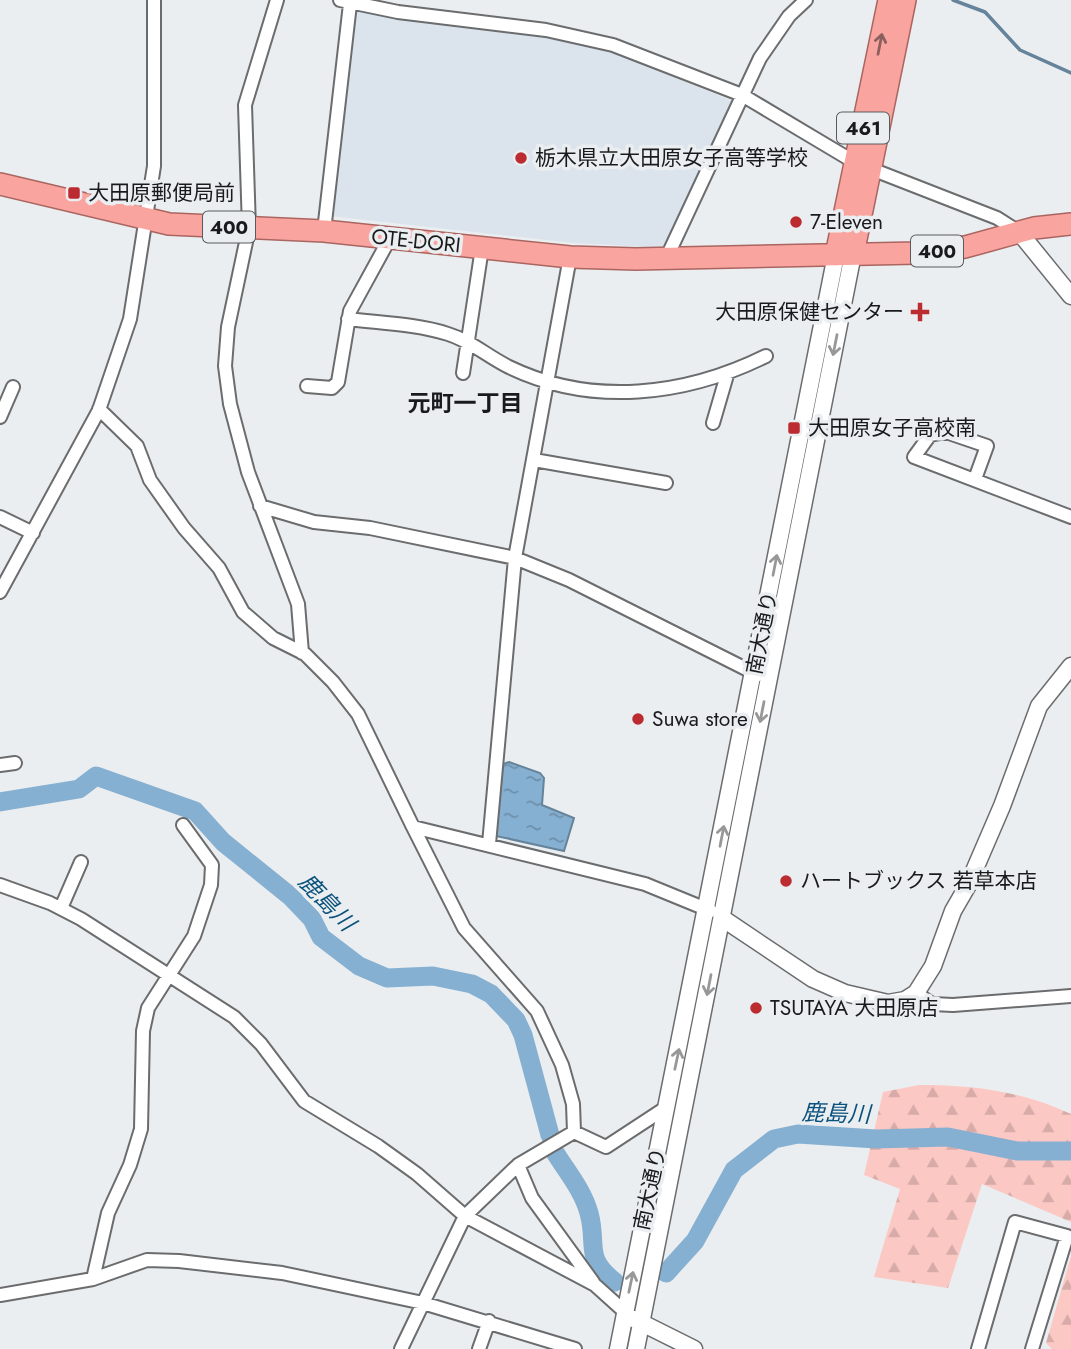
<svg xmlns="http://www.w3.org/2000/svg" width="1071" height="1349" font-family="Jost,'Noto Sans JP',sans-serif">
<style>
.built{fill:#dbe4ec}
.forest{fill:url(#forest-firs)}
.water{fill:url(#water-ripples);stroke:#65839a;stroke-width:2}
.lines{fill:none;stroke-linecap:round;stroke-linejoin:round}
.stream{stroke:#65839a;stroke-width:3.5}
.river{stroke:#86b0d1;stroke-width:19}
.minor-casing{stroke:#6a6c6e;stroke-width:16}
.tertiary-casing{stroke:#6a6c6e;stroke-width:19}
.trunk-casing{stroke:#aa6561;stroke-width:24}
.minor{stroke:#fff;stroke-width:12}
.tertiary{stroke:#fff;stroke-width:16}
.trunk{stroke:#faa49f;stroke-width:21}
.oneway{stroke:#8a5f5d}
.oneway2{stroke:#989898}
.poi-dot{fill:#bb2b30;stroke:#ebeef0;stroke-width:2.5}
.labels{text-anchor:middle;stroke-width:7;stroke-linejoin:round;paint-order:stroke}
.shield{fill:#ebeef0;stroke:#585a5b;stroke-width:2}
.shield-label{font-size:19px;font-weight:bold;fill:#191a1b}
.poi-label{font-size:21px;fill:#191a1b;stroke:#ebeef0;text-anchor:start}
.street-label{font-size:21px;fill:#191a1b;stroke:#ebeef0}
.neighbourhood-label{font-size:23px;font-weight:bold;fill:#191a1b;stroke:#ebeef0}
.water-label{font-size:23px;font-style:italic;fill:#0a527d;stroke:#ebeef0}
</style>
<defs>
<pattern id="forest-firs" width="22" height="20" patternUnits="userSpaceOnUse" patternTransform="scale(1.75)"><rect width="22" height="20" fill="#fcc8c4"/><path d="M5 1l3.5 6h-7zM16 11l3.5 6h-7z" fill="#d7aba8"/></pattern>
<pattern id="water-ripples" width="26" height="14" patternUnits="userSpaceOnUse" patternTransform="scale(1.75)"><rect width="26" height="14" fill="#86b0d1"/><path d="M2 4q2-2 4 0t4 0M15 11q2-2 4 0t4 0" fill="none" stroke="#6d8ea9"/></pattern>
</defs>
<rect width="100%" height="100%" fill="#ebeef0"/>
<path class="built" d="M355,9L546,38L610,51L732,101L664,248L574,243L330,216Z"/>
<path class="forest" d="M919,1085C974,1085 1021,1091 1071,1114V1222L982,1184L948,1288L874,1277L900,1189L864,1175L883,1092Z
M1071,1256V1349H1052L1046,1343Z"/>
<path class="water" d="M509,762L540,773L544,778L542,805L574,818L564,851L496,836L503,764Z"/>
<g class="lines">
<path class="stream" d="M953,0L985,12L1020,50L1071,73"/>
<path class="river" d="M0,802L79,789L96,776L195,811L223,842L290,896L312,919L321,937L359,966L387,978L433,976L472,984L491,994L516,1020L523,1035L550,1135
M556,1154C568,1173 583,1191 589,1213C598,1246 583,1257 615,1282
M666,1273L695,1241L734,1170L774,1139L798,1134L876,1139L948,1137L1017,1151H1071"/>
<defs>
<path id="minor" d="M277,0L245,105L249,228L228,327L225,366L230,404L248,472L298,604L302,653
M340,0L398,12L546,30L613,45L742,95L856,163L997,218L1019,232
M324,231L350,4
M666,259L760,58L789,16L806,0
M348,319C380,323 417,324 448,334C471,341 487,356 509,367C592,407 685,396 766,356
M463,373L482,248
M307,386L332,388L338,382L350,311L390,238
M99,409L137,446L150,480L184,528L219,568L243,612L273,638L305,654L333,682L358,714L413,827L645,884L711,911
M0,417L13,387
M713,423L727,375
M534,460L666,483
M975,479L987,446L946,432L930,435L914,457L1071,517
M260,506L314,522L370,528L515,558L569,580L758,675
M0,517L33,533
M0,592L99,410L130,319L154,166V0
M0,765L15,763
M489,844L515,558L570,257
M0,885L50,903L81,919L234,1017L261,1044L304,1101L378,1146L417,1174L465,1216L595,1285L625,1312
M61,908L81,862
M916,993L932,1004L953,1005L1071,996
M574,1132L606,1147L667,1107
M518,1165L532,1198L593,1282
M93,1279L108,1213L130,1165L141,1129L143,1031L148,1008L194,936L211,885L212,865L183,825
M0,1295L93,1279L147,1260L179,1261L282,1273L423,1303L575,1349
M401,1349L465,1216L518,1165L574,1132L573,1104L562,1065L537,1011L464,928L413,827
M479,1349L489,1321
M978,1349L1015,1222L1067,1236L1032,1349"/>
<path id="tertiary" d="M1019,232L1071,296
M722,918L813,979L845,993L888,1003L905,1000L916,993L933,966L953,911L968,885L1002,806L1039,706L1071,666
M634,1319L694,1349
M618,1349L836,255
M636,1349L853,254"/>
<path id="trunk" d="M0,184L169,224L324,231L570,257L636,259L917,253L965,247L1034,228L1071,224
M853,254L905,0
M836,255L889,0"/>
</defs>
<use href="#minor" class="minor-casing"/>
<use href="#tertiary" class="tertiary-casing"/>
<use href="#trunk" class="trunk-casing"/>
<use href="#minor" class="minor"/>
<use href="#tertiary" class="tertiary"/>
<use href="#trunk" class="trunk"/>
</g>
<defs><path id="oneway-shaft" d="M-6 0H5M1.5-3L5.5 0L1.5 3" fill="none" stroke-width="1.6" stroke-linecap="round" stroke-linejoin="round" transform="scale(1.75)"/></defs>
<use class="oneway" href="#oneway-shaft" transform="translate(880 44) rotate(-79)"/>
<g class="oneway2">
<use href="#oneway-shaft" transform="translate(835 345) rotate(101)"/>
<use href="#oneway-shaft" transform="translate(775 565) rotate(-79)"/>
<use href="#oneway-shaft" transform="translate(762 712) rotate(101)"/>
<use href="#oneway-shaft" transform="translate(722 836) rotate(-79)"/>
<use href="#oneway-shaft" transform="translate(709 985) rotate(101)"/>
<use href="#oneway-shaft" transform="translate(677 1059) rotate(-78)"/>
<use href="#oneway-shaft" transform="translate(631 1282) rotate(-78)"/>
</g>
<g class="poi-dot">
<circle cx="521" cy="158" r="7"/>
<rect x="67" y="186" width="14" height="14" rx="3.5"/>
<circle cx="796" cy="222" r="7"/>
<path d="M916.5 301.5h7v7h7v7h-7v7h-7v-7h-7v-7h7z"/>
<rect x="787" y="421" width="14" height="14" rx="3.5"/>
<circle cx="638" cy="719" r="7"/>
<circle cx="786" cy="881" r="7"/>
<circle cx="756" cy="1008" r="7"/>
</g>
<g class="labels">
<g class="shield">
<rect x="837" y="112.5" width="52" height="31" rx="5"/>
<rect x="203" y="211.5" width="52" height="31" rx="5"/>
<rect x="911" y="235.5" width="52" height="31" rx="5"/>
</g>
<g class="shield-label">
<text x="863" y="135">461</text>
<text x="229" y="234">400</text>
<text x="937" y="258">400</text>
</g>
<g class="poi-label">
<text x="535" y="165">栃木県立大田原女子高等学校</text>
<text x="88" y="200">大田原郵便局前</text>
<text x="810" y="229">7-Eleven</text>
<text x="904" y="319" text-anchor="end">大田原保健センター</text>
<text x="808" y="435">大田原女子高校南</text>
<text x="652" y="726">Suwa store</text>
<text x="800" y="888">ハートブックス 若草本店</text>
<text x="770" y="1015">TSUTAYA 大田原店</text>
</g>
<g class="street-label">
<text transform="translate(416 241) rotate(6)" y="7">OTE-DORI</text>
<text transform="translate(762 633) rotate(-79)" y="7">南大通り</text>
<text transform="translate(650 1189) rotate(-78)" y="7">南大通り</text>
</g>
<g class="neighbourhood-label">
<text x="465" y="411">元町一丁目</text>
</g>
<g class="water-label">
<text transform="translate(327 902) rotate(46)" y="8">鹿島川</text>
<text transform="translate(836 1113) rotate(2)" y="8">鹿島川</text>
</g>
</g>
</svg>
